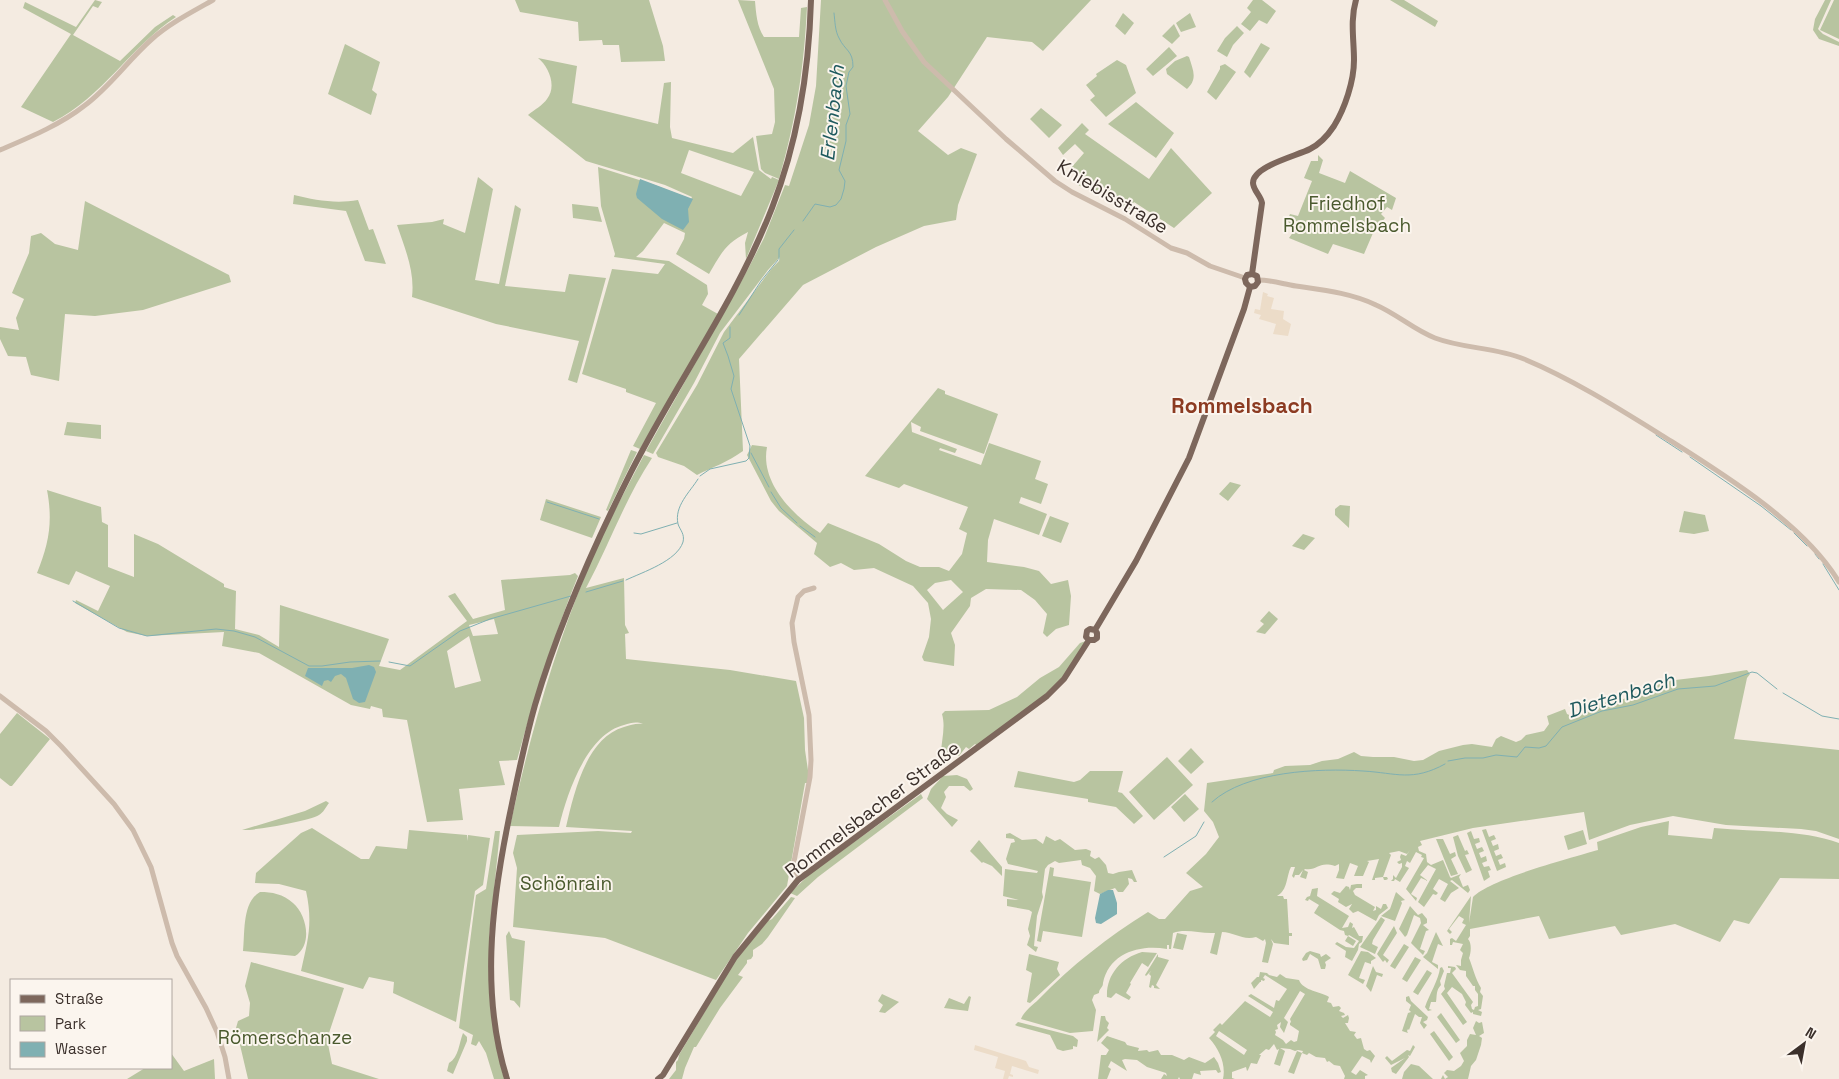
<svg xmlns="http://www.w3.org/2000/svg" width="1839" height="1079" font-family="'Space Grotesk',sans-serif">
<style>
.green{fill:#b8c4a0;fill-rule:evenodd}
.plaza{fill:#ecdcc8}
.water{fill:#7fb0b2}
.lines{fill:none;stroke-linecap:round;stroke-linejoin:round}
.stream{stroke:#7fb0b2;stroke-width:1}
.minor{stroke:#cdbbac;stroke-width:5}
.major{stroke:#7d675c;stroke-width:6}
.labels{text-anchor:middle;stroke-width:4;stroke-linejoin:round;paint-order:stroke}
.street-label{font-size:19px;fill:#3b302b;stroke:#fbf5ee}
.park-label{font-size:19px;fill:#4a5a2e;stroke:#fbf5ee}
.water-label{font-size:20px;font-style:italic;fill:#1f5a5e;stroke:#fbf5ee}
.quarter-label{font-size:21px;font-weight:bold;fill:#8c3b22;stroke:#fbf5ee}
</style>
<rect width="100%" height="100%" fill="#f4ebe1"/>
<path class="green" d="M95,0L102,2L98,8L93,6L73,35L120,61L155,27L173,15L176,17C130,47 103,97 53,122L21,107L71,34L23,8L25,2L76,27Z
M515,0H649L663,46L665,61L621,62L619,45H603L602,40L579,41L578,22L520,12Z
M738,0L755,1C756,13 757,27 764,37H799L801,8L807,7C804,68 796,120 779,179L765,173L761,169L756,136L772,134L775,122L774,89Z
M821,0H1091L1043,51L1032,42L987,37L948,97L918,131L948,155L961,148L977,154L958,205L956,220L924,226L876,247L803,285L739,359L743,451C728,462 713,467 697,475L684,466L658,457L656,453L697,385L724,332L772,268L779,261L780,257L768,270L720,333L694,383L653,454L646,451L747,271L764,238L785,185L789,186L809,125L816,86Z
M1253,0H1262L1276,11L1267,24L1259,20L1250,31L1241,24L1251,12L1247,8Z
M1390,0H1404L1438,21L1435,27Z
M1825,0H1831L1818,29L1823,34L1839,42V46L1819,39L1813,30L1815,19Z
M1834,0H1839V39L1820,30Z
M1123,13L1134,23L1125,35L1115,26Z
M1190,13L1196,27L1181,32L1176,23Z
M1174,24L1180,36L1172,44L1162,36Z
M1237,26L1244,33L1233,45L1227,57L1217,51L1225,38Z
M1261,43L1270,48L1250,78L1244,72Z
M345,44L380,62L372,90L377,94L371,115L328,94Z
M1169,47L1177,56L1153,76L1146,69Z
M1187,56L1189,57C1193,70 1198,79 1187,89L1167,74L1166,69L1175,61Z
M538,58L577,66L572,103L658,124L664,83L671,82L670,127L672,138L733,153L753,137L759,170L771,179L772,177L779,180L746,259L745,243L748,232C725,244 722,252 709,274L676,254L684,239L685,233L664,223L643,251L636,257L669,261L707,285L708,294L702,305L718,314L640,449L633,446L656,403L626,392V389L582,374L612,269L658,274L665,264L614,257L615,254L601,206L598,167L652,184L691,199L692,197L665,185L586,161L528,115C534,110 543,105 547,99C557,86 549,67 538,58ZM689,150L754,172L741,196L681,173Z
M1117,60L1126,65L1136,93L1106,117L1090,100L1095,96L1086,85L1097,76L1096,74Z
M1225,64L1236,72L1216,100L1207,92L1220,69V66Z
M1136,102L1174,133L1156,158L1108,124Z
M1041,108L1062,125L1049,138L1030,119Z
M1082,123L1089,130L1085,134L1149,179L1171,148L1212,193L1174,228L1134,202L1129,209L1078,185L1084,177L1071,168L1084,153L1075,144L1063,155L1058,148Z
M1318,155L1323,160L1319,173L1345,183L1350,171L1396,198L1392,210L1387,207L1381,214L1385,218L1373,233L1364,254L1333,244L1328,254L1289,238L1296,228L1287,221L1290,214L1298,216L1312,181L1304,178L1311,161H1318Z
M478,177L493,189L475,280L499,284L515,205L521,209L505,286L565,292L569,274L606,278L577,383L568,380L579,341L496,324L412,297C415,271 405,249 397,225L432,222L444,219L443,224L465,233Z
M294,195C315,200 335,204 358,200L369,230L373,229L386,264L365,261L346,211L293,204Z
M85,201L229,275L231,282L143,310L95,316L65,314L59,381L31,375L26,357L8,356L0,339V327L19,330L16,318L24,299L12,293L29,253L31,236L41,233L55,244L78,250Z
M572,204L598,207L602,222L573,218Z
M938,388L945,391V394L998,414L984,454L920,431L921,427L911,422L912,432L957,449L955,453L940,448L939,450L981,465L989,443L1041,461L1035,479L1048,484L1041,504L1021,497L1019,503L1047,514L1039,535L994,519L988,540L987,562L1024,567L1039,571L1051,584L1068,580L1071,596L1069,625L1056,629L1047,637L1043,633L1047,614L1035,600L1021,590L986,589L971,598L970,606L951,633L955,645L954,666L924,661L922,657L929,637L931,619L928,603L913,586L874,568L854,570L841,563L830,567L814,554L817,543L779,511L771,501L747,455L752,445L767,447C760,483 793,515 820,533L828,523L879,544L906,561L920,567H939L949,571L962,554L967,533L959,529L968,507L904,484L899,488L865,476ZM951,580L963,592L943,610L927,590L935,583Z
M67,422L101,425V439L64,435Z
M631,450L637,452L608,511L606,510Z
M644,455L652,458C625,499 609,545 586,588L624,578L625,625L629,633L625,634L626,659L730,670L796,681L804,718L805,750L809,777L808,783H805L787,886L748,933L716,980L605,938L513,927L517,868L513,853L517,835L598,831L631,833L632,831L566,827C574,793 586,738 624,727C631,725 636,723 643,724C636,721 631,723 624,725C587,734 567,793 559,827L510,826C529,740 553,653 587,571C603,531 624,493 644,455Z
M1230,482L1241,485L1228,501L1219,494Z
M47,490L101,507L102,522L108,525V567L134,577V534L158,544L224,584V587L236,591L235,629L259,635L279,647L280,605L389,639L379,666L400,670L467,621L448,596L455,593L473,619L505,610L501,580L570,575L575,573L578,576C554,636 534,698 517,760L499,761L505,785L459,789L463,820L427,822L407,720L383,717L382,709L371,706L370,709L351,705L259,653L222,646L224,632L147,636L127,632L75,603L76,600L98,611L110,586L76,571L69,585L37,573C49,543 53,522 47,490ZM494,619L498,634L473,636L469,625ZM469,636L481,681L455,688L447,651Z
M546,499L601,517L592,538L540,520Z
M1340,505L1350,506L1349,528L1335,515V509Z
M1684,511L1705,515L1709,531L1694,534L1679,532Z
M1050,516L1069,523L1061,543L1042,536Z
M1303,534L1315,538L1304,550L1292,546Z
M1269,611L1278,619L1265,634L1256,632L1264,624L1260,621Z
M1089,640L1064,679L979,747L975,744L969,749L966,747L959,756L941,755C941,741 946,728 942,714L945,711L989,710L1017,697L1040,678L1059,667L1080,643Z
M1747,670L1750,674L1747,678L1734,739L1839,750V839L1816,831L1801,829L1726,825L1673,816L1630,825L1589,840L1584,812L1473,828L1420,841L1422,845L1418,847L1419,851L1426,854L1427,862L1431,865L1443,860L1450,877L1451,878L1461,874L1459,877L1463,887L1468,885L1470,890L1468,893L1452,880L1450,881L1459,888L1451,893L1445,902L1440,899L1448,884L1439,879L1433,889L1438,893L1436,895L1433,894L1424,907L1418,902L1436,869L1428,865L1420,875L1428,881L1421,878L1411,894L1417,898L1416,901L1406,889L1424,858L1421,857L1422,855L1416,852L1410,863L1407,861L1405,866L1409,868L1400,882L1395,879L1394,881H1391L1393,879V875L1396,878L1402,867V863L1399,864L1397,862L1401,860L1400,857L1401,854L1406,856L1410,850L1407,854L1399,851L1389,853L1391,855L1383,877H1387L1388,879L1386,880H1384L1383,877L1375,878V880H1372L1379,859L1367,861L1369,862L1363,876H1354L1358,866L1350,863L1344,879L1336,878L1339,870V864L1335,866C1318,861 1318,871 1305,869L1304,870L1308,872L1306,879L1300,877L1303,870L1299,875H1295L1294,878L1292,876L1295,867H1291C1286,877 1288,890 1277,896H1283L1284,899H1287L1289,933H1292V936H1289V945L1274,943L1271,939L1273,944L1268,963L1262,962L1266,943L1265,939L1263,941L1256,937C1243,941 1234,932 1222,932L1217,955L1210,953L1215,933C1200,934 1186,928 1173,933L1171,949H1169V945H1167V949C1140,944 1109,953 1103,983C1103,988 1099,988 1099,993L1094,995L1092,1000L1096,1010L1093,1031L1070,1033L1021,1019C1024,1011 1033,1005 1039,999C1072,965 1108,937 1148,912L1159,919H1165L1190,891L1203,887L1186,873L1206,854L1219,837L1213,822L1204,811L1207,783L1273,773L1274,770L1285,766L1310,765L1322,761L1338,759L1354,752L1361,756L1373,757H1394L1414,761L1423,760L1439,751L1463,745L1472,744L1492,747L1496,739L1501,736L1516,742L1521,740L1526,735L1544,731L1549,724L1547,716L1565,709L1567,714L1574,717L1591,705L1621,700L1667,681L1709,676Z
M17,713L50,739L12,786H10L0,778V734Z
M1191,748L1204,762L1191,774L1178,761Z
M1167,757L1193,785L1154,820L1129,792Z
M1018,771L1074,782L1080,780L1090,771H1123L1118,792L1122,793L1143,816L1134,824L1116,807L1088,802V799L1014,787Z
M957,775L967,779L973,789L970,791L964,786H949L944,792L946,797L941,808L947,814L958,820L952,827L927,799L931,789L943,776Z
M921,794L923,798L818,877L797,896L790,893L811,873Z
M1185,794L1199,809L1184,822L1171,807Z
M326,801L329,803C326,807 323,813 319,815C309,821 254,831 242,830L305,811Z
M1669,821L1668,835L1712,839L1714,828C1756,832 1799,829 1839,843V879L1780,878L1749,924L1734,920L1720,942L1675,924L1621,935L1615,926L1549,939L1539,916L1470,929V936L1468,939C1472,943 1471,953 1469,958C1473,968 1475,978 1481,988L1480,992L1483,996L1481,1009L1478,1010L1482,1012L1481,1016L1473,1014V1012L1471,1013L1465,1005L1466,1002L1462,994L1452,987L1447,993L1467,1022L1463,1025L1441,994L1445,989L1444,986L1447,973H1450L1451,968H1448V966L1455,967L1456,969L1452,973L1473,1002L1471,1005L1472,1009L1474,1010L1475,1007L1478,1006V994L1475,990V986H1473L1466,976V971L1460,970L1456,965L1461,966V960L1463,953L1460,950L1463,944L1453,942L1452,945H1450V939L1452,938L1456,941L1466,925L1462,923L1464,919L1459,916L1449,929L1452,932L1450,934L1447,931L1471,896L1469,923L1473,897C1490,879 1571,858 1598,850L1597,842L1641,827Z
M312,828L361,859H369L376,846L407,849L409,830L467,835V841L468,835L490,838L483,885L475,891L456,1022L393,993L394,982L369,977L363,989L301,971C308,940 313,923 306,891L279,884L255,883L256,873L301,833Z
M1486,829L1489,837L1494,835L1496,839L1491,841L1493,846L1498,844L1499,849L1494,851L1496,856L1501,854L1503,858L1498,860L1500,865L1505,863L1506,867L1497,871L1482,830Z
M1583,830L1587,844L1568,850L1564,836Z
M495,831H500L489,939V983L497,1050L504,1079H494L486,1053L479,1041L476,1046L471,1044L473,1035L459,1028L476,895L486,889Z
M1471,831L1474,839L1479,838L1480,842L1475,844L1477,849L1482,847L1484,851L1479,853L1481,858L1486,856L1487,861L1482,863L1484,867L1489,866L1491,870L1488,871L1490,877L1484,881L1467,833Z
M1010,833L1022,840L1036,839L1043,844L1046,836L1055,841L1060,839L1075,850L1086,849L1091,851L1090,856L1095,859L1099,857L1106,865L1108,873L1113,874L1119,872L1132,870L1137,882H1134L1132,879L1128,878L1129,884L1123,892H1118L1115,888L1100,894L1094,891L1096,876L1090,868L1082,865L1081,860L1059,863L1055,861L1048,865L1045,869L1042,892L1043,897L1037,916L1034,946L1038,947L1036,952L1027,945L1030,936L1028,929L1032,912L1029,910L1007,906V899L1019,900L1003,896L1005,869L1037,873L1038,871L1008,864L1006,859L1011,843L1015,842L1014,839L1006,838V834Z
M1458,835L1465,851L1467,850L1469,854L1465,855L1472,870L1466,873L1458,856L1453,837Z
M1436,839H1443L1450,854L1455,852L1456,856L1451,859L1458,874L1451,876Z
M979,840L1002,867V876L992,866L983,862L982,863L970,851Z
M1050,867L1054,868L1053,876L1091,882L1082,937L1043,931L1041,942L1037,941Z
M1357,884H1362V888H1356L1353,891L1355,895L1375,907L1373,911L1376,910V906L1381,909L1383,904H1386L1388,908L1379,915L1376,921L1358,911L1353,913L1349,909L1352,904L1346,907L1338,902L1339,899L1331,894L1334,891L1340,893L1346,886L1349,887L1350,890L1351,885Z
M1318,888L1317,896L1349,916L1342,928L1348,927L1350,922L1353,924L1352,928L1354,927L1359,936H1363L1362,942L1359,944L1358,950L1352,961L1345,957L1346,951L1335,944L1337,942L1346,947L1354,948L1359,941L1349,935L1348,936L1356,941L1353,946L1345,941L1348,936L1345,935L1344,931L1340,930L1314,913L1319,905L1309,899L1308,901L1305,900L1307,897L1310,896L1312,889Z
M260,892C272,892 283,894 293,903C307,915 313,945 295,956L243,951C245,933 242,902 260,892Z
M1396,892L1405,900L1401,901L1402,903L1395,921L1381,916L1390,909Z
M791,897L795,898L768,937L762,944L753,950V956L751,959L747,960V963L738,975L743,977L720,1008L696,1047H694L685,1068L682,1079H669L676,1070V1062L678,1060L679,1055L736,959L768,921L772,919Z
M1410,906L1418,915L1422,913L1427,919V923L1423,925L1429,930L1426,931L1420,949L1425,951L1423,955L1411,943L1421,923L1420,918L1414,915L1407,935L1405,937L1399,929Z
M1381,917L1385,920L1373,940L1372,944L1378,947L1375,954L1360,947Z
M1394,926L1397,933L1383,955L1389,960L1387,963L1385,960L1383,962L1377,954Z
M509,931L512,938L525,941L520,1008L514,1001L510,1000L506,936Z
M1436,932L1443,946L1438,944L1432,962L1438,965V969L1423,957L1427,953Z
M1177,933L1187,935L1183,950L1173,948Z
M1404,944L1409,947L1395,969L1390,966Z
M1310,951L1320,954L1321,957L1326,954L1331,958L1325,962L1326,965L1325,969H1321L1318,959L1310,954L1307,960L1303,961L1302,959L1306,953Z
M1361,951L1368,952L1376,958L1371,961V964L1365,962L1359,978L1365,980L1363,984L1348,975Z
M1142,952L1157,953L1148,967L1142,963L1130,983L1131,984L1126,993L1131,997L1129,1000L1116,993L1111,998L1107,997C1106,975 1121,958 1142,952Z
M1029,954L1059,962L1057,969L1060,975L1030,1003L1027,1002L1032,973L1026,970Z
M1158,954V957L1169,960L1156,985L1160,989L1154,988V986L1152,985L1151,988L1149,987L1151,976L1149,974L1151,971L1146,976L1145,975Z
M1415,957L1421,960L1407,982L1402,979Z
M251,962L344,988L327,1039L332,1064L379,1079H248L236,1028L238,1021L249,1016L250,1003L245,986Z
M1373,966L1376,972L1383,974L1382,977L1377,975L1371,992L1366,986Z
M1442,967L1444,971L1440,981L1441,985C1436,990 1437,995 1436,1002H1431L1429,1009L1432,1010L1428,1011L1425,1007C1429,995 1439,979 1440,968Z
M1427,970L1432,973L1418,995L1413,992Z
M1260,972L1267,973L1269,975L1277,977L1280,974L1286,978L1299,980C1303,991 1322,992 1329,997L1327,1002L1331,1003L1333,1007L1339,1006L1341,1008L1339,1011L1344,1013L1345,1015L1341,1016L1343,1018L1348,1015L1349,1018L1348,1023H1345L1350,1031L1356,1032L1354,1035L1357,1039L1361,1038L1364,1049L1367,1051L1370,1050L1375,1056L1371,1063L1370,1060L1362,1056L1351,1072L1356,1075L1360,1070L1368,1075L1365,1076V1079H1344L1345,1076L1340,1066L1334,1065L1329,1061L1327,1062L1325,1058L1316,1057L1309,1053L1307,1055L1302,1053L1294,1074L1288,1072L1297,1051L1302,1053L1303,1051L1298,1050L1295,1051L1290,1049L1280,1048L1285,1051L1280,1066L1274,1064L1279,1049L1277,1050L1274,1044L1269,1050L1266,1049L1259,1055H1261L1257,1064L1251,1063L1248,1070L1247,1071L1246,1067L1232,1072V1078L1235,1079H1223C1226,1065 1220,1050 1209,1038L1215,1032L1213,1030L1220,1023L1222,1025L1245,1001L1270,1017L1273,1012L1248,996L1251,994L1274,1008L1276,1000L1279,1001L1287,989L1265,975L1263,978L1265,979L1264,981L1261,980V982H1260L1254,989L1251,983L1257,977H1259ZM1300,991L1305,994L1290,1019L1291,1022L1290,1023V1025L1299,1031L1297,1041L1294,1042L1291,1040L1286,1044L1283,1040L1275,1035L1276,1032L1275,1030L1278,1029L1277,1025L1281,1022L1280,1027L1284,1033L1288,1022L1284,1018ZM1219,1031L1247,1050L1244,1055L1216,1036Z
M882,994L899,1002L885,1013L879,1012L883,1005L878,1001Z
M969,996L971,997L968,1011L944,1008L949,998L964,1004Z
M1409,996L1411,1001L1428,1017L1427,1020L1423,1022L1427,1025L1424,1029L1420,1023L1422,1017H1419L1415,1014L1409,1030L1408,1029L1407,1031L1408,1033L1402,1031L1408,1013L1411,1012L1409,1010L1411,1005L1406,1001V997Z
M1441,1013L1460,1040L1456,1043L1437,1017Z
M1101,1016H1105L1106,1020L1109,1023L1107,1028L1109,1030L1097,1042Z
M1476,1021L1479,1023L1482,1022L1484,1033L1479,1036L1482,1038L1481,1045L1476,1060L1471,1066L1468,1079H1441L1443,1075L1445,1079L1448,1077L1444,1073L1447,1070L1454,1071L1461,1066L1464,1061L1460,1053L1467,1046V1040L1470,1034L1476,1035L1473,1028Z
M1018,1022L1073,1036L1078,1040L1077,1047L1073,1046V1049L1063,1051L1057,1049L1050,1035L1017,1026L1015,1025Z
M1434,1031L1453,1057L1449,1061L1430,1034Z
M463,1033L467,1037V1041L453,1074L447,1071L449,1063C459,1057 459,1043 463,1033Z
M1107,1036L1125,1042L1127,1045L1139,1048L1138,1051L1147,1050L1149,1052L1158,1050L1161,1055H1172L1184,1060L1189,1057L1205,1063L1214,1057L1218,1063L1221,1072L1218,1073L1216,1070L1200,1071L1201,1075L1194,1073L1192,1079H1180L1179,1077L1178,1079H1161L1164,1074L1167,1076L1166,1073L1147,1067L1137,1060L1125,1059L1122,1060L1127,1071L1111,1061L1108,1067L1111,1069L1107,1079H1098L1101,1055H1106L1109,1050L1101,1043Z
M1413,1045L1415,1047L1410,1056L1408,1055L1409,1057L1396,1074L1392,1072L1391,1068L1405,1058L1391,1065L1385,1058L1387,1056L1392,1061L1407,1050L1410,1051Z
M171,1053L184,1071L214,1059L215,1079H127L145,1068H171Z
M1411,1064L1419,1066L1433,1079H1402L1404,1072Z"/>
<path class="plaza" d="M1263,292L1268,294L1267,296L1274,298L1271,309L1284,311L1283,319L1291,324L1288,336L1273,334L1276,324L1259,319L1261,315L1254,313L1255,309L1260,310Z
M975,1045L1026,1061L1029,1067L1039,1070L1038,1074L1012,1066L1010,1074L1013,1075V1077L1009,1076L1008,1079H1003L1005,1071L995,1068L998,1057L974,1050Z"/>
<path class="water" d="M640,179L693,199L688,209L689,222L683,230L662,219L637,198L636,194Z
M369,665L374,667L376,672L365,702L359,703L353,699L346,678L341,674L335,676L331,682L328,680L324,681L322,686L305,676L308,668H352Z
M1108,890H1113L1117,903V914L1101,924L1096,923L1095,918L1100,894Z"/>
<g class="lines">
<path class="stream" d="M803,221L815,204L830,207L836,205L841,199L844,189L845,181L839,170L846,141V125L850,114L846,86L849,72L853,67C853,50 845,51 839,38C835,31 835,21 834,13
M779,259V249L794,230
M739,315L761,281L778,260
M1656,435L1682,452
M751,453L769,487
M1690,457L1761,506L1791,530
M700,476L710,469L746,461L749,458L750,446L731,389L734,376L728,356L723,343L730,338V327
M771,492L781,508L797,523
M547,502L599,519
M800,526L815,537
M634,533L641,534L677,523
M1794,533L1807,546
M1815,554L1819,559
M1823,564L1839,590
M626,580C643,572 677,561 683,542C685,534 680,530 678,524C674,506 690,492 698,479
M586,592L623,581
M73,601L119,628L147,636L216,629L234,631L255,637L309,666H322L350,662L380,661
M389,662L410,666L460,631L490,619L571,596
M1783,693L1822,716L1839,719
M1448,761L1465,758H1483L1496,755L1517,757L1525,747L1539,748L1546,746L1562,727L1602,711L1633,705L1678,689L1715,686L1752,672L1757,673L1777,689
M1212,802C1246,771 1319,768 1363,771C1397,773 1412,782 1445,764
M1164,857L1196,836L1204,822"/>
<path class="minor" d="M885,0L902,31L924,62L1006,139L1055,181L1072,192L1125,219L1171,248L1187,253L1210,266L1245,278
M0,150C28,138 60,125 84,106C110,87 128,60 152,39C170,23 192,12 213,0
M1258,280C1271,280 1283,284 1296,286C1323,290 1351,293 1376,305C1397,314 1414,330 1435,338C1464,349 1495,347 1524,359C1572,379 1618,408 1663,436C1720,472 1804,523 1839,582
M0,696L46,731L61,746L114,804L133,830L151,867L172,943L177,956L206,1008L217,1032L225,1057L229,1079
M798,880L793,867L810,777L811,760L809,715L794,642L792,623L798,597L804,591L814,588"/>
<path class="major" d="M1252,274L1262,203C1261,196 1253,190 1253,183C1253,166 1297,156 1310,149C1320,144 1328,135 1334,126C1345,108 1354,81 1354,60C1354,40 1350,20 1356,0
M1250,287L1255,286L1258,282L1257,276L1252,274
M1250,287L1246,283L1245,279L1247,275L1252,274
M1095,630L1136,561L1189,458L1244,309L1250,287
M1089,640L1086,637L1087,631L1090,629L1095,630
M1089,640H1094L1097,638V633L1095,630
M507,1079C481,996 491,907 508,823C516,784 524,744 535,705C559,624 593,547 631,472C676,383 736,301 772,208C798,141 809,71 811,0
M658,1079L663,1075L735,957L798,880L1047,696L1064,679L1089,640"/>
</g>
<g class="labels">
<g class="street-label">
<text transform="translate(1113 196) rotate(31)" y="7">Kniebisstraße</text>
<text transform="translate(872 809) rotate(-37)" y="7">Rommelsbacher Straße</text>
</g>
<g class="park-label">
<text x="1347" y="210">Friedhof<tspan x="1347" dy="22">Rommelsbach</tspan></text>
<text x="566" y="890">Schönrain</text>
<text x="285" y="1044">Römerschanze</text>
</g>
<g class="water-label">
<text transform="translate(832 113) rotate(-84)" y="7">Erlenbach</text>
<text transform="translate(1621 695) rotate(-17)" y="7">Dietenbach</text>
</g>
<g class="quarter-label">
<text x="1242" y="413">Rommelsbach</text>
</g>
</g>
<rect x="10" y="979" width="162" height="90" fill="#fbf5ee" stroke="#aea6a0"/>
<rect x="20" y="995" width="25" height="8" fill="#7d675c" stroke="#aea6a0"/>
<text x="55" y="1004" font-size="15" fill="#3b302b">Straße</text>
<rect x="20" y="1016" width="25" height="15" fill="#b8c4a0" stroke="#aea6a0"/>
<text x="55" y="1029" font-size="15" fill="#3b302b">Park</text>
<rect x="20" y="1042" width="25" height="15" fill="#7fb0b2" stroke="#aea6a0"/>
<text x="55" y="1054" font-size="15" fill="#3b302b">Wasser</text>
<g transform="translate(1804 1044) rotate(32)" stroke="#fbf5ee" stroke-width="4" paint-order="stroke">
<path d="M0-4L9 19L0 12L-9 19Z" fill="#3b302b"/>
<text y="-8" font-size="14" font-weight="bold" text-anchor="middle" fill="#3b302b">N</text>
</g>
</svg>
